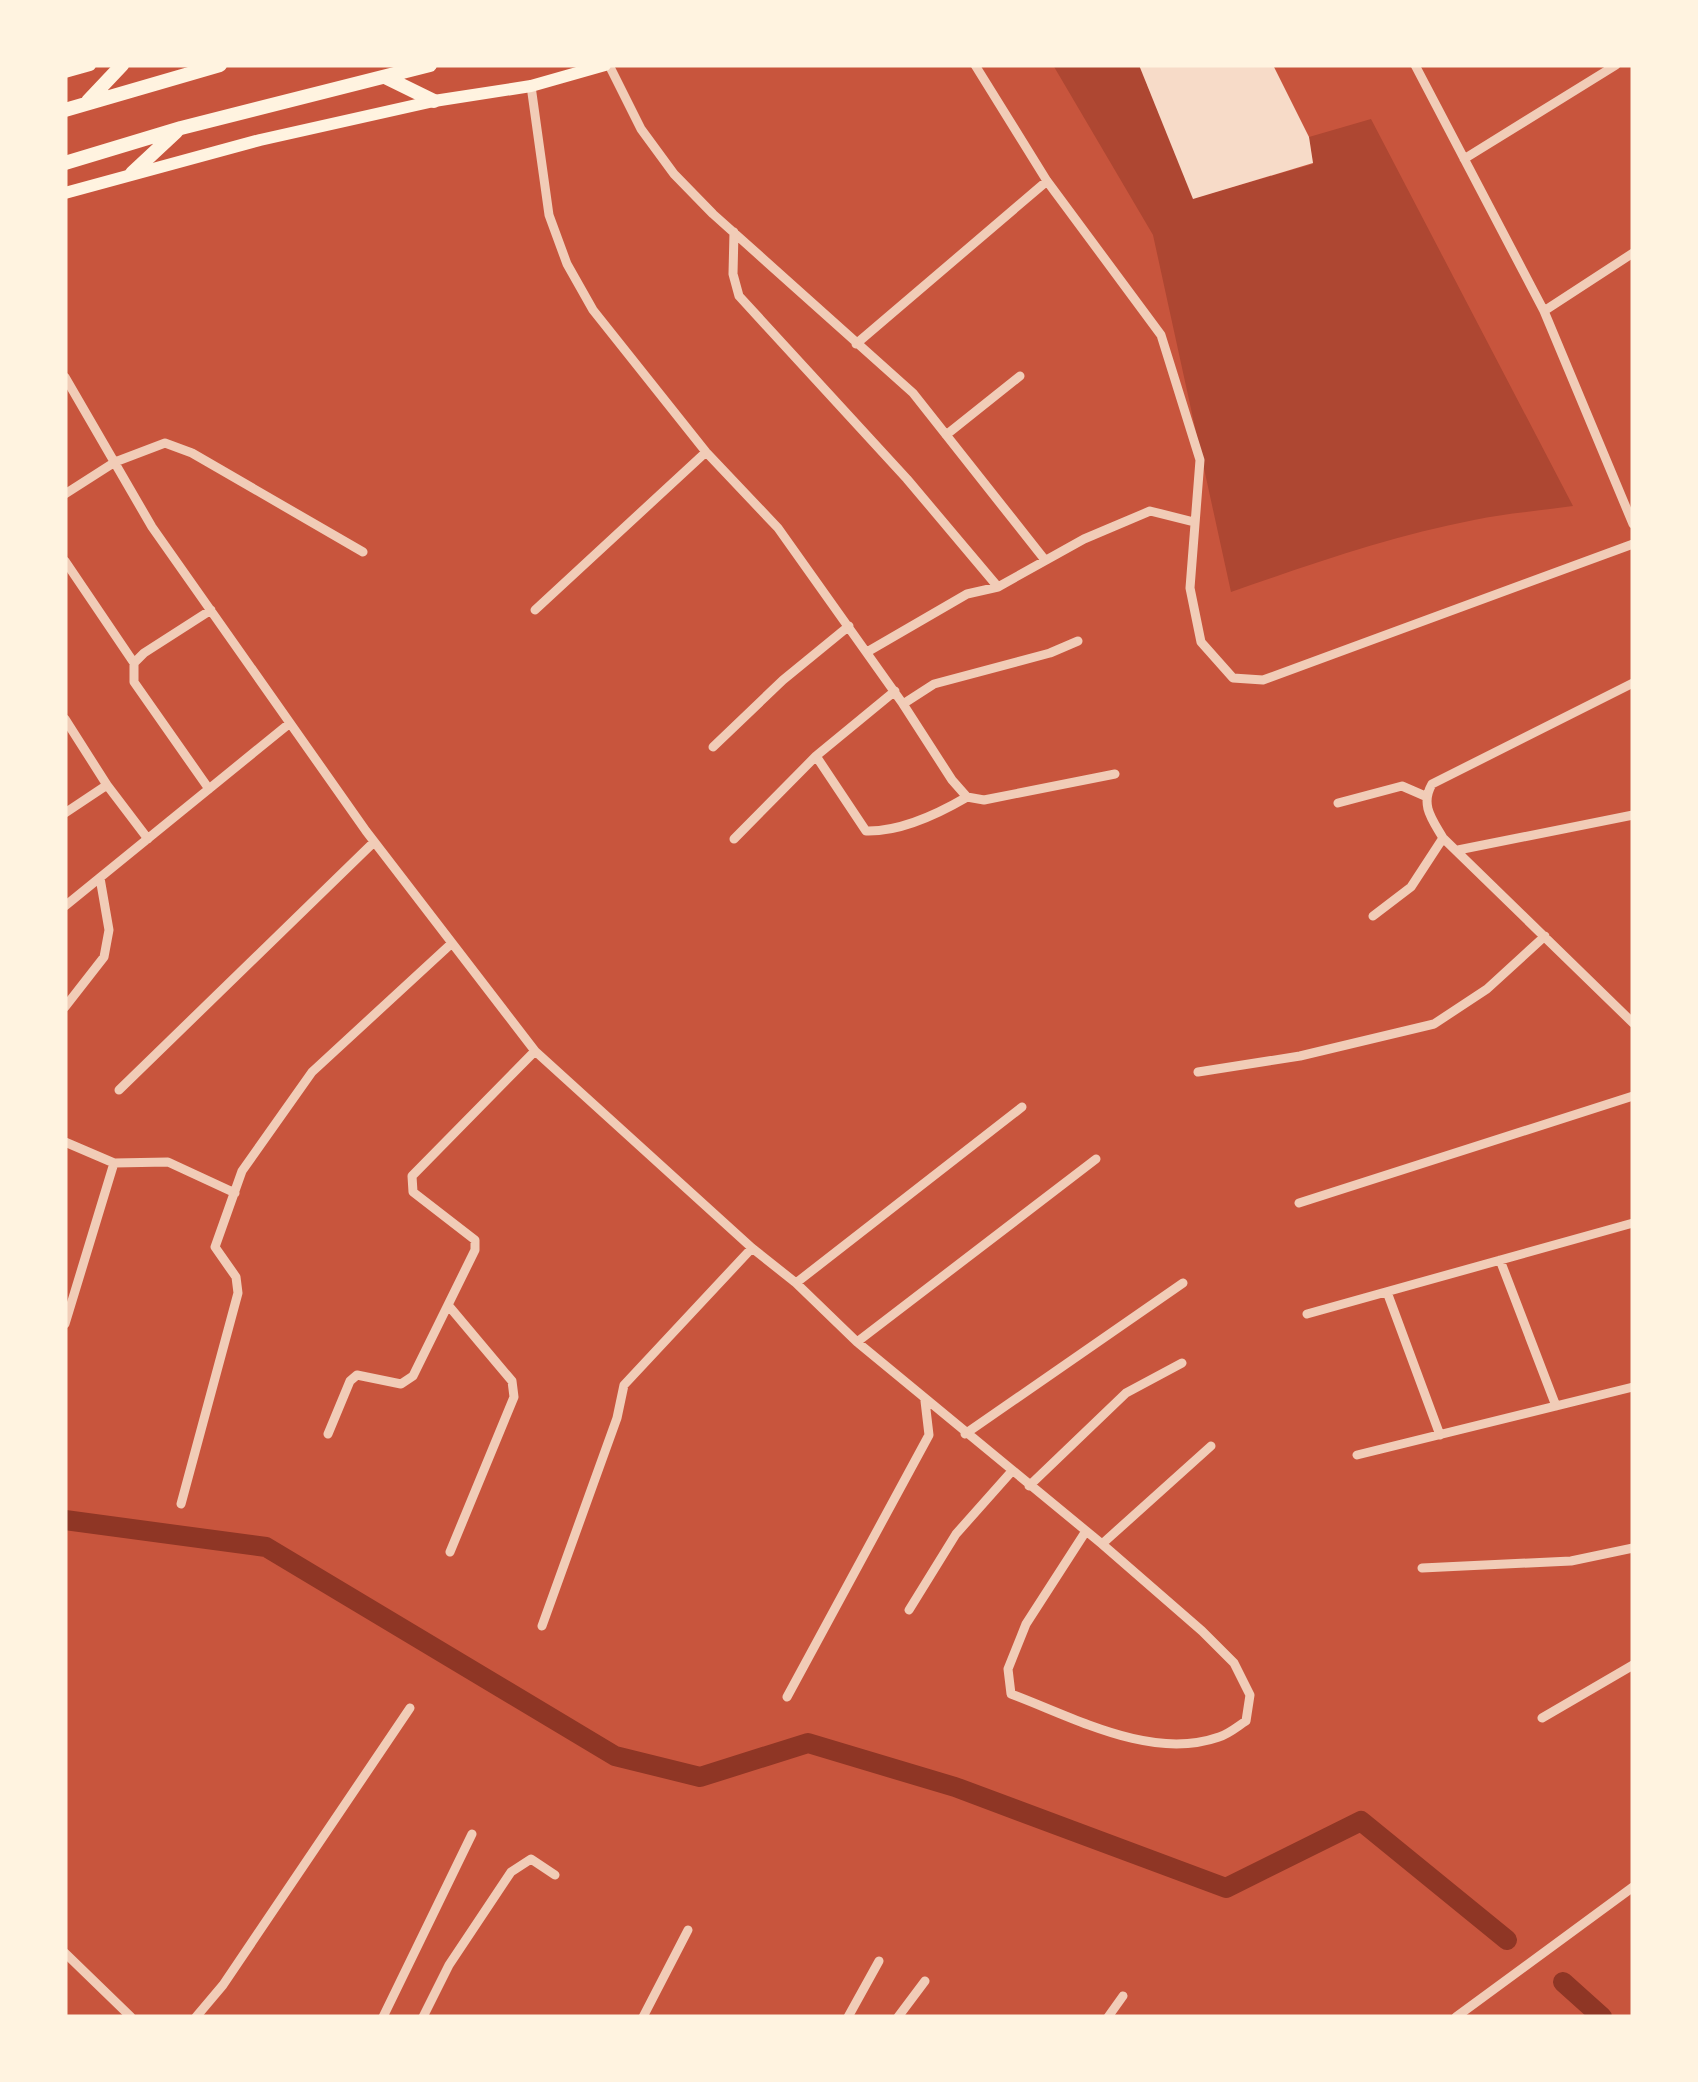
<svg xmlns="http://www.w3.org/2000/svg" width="1698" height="2082" font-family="'Fira Sans Condensed',sans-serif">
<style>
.green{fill:#ae4732}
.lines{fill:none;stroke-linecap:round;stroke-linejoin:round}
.canal{stroke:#8f3625;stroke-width:20}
.building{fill:#f7dbc8}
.minor{stroke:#f1ccb7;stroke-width:9}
.secondary{stroke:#fff3e0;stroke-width:12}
.trunk{stroke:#fff3e0;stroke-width:14}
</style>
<rect width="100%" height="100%" fill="#c8553d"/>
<path class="green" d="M1053,65H1139L1194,198L1313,164L1309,137L1371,119L1573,506C1540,511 1506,513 1474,520C1391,536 1311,564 1231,592L1153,235Z"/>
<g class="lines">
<path class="canal" d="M65,1520L266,1547L615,1756L700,1777L808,1743L955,1787L1226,1888L1361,1821L1507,1940
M1563,1982L1602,2017"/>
</g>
<path class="building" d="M1139,65H1273L1309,137L1313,163L1193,199Z"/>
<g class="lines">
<path class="minor" d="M609,65L641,129L674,174L713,214L913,393L1045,560
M975,65L1047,181L1161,335L1200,460L1190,588L1201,642L1233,678L1263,680L1633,544
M1415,65L1544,311L1633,524
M531,86L549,215L567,264L593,310L706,452L778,528L903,704L952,780L967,797L984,800L1115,774
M1464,159L1616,65
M734,232L733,274L739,296L907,479L998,587
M1544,311L1633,253
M856,344L1047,181
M65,377L152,527L366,831L535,1051L752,1248L796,1283L857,1342L1102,1544L1202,1631L1234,1663L1250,1695L1246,1721C1238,1726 1229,1734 1219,1737C1151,1761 1073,1717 1011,1694L1008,1669L1026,1624L1086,1531
M946,435L1020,376
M65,494L115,462L165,443L192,453L363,552
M65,561L134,663
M535,610L706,452
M867,652L967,594L998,587L1084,539L1150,511L1194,522
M1633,683L1432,784C1420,805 1432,819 1443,838L1633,1023
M903,704L934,684L1050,653L1078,641
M65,719L107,785
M713,747L783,680L849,626
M816,756L866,831C901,832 938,814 967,797
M209,789L134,682V663L144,653L211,610
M1338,803L1402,786L1425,796
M65,813L107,785L148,839
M734,839L816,756L895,691
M1458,850L1633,815
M65,906L290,723
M1373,916L1411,887L1443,838
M65,1007L104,957L109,930L100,878
M1198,1072L1300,1056L1434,1024L1487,989L1545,936
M119,1090L374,842
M65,1142L114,1163L168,1162L235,1193
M1299,1203L1633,1096
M1500,1260L1556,1406
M796,1283L1022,1107
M1387,1292L1440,1435
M448,1305L512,1381L514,1397L450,1552
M1307,1314L1633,1223
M65,1324L114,1163
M857,1342L1096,1159
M328,1434L350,1381L357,1375L401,1384L413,1376L475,1250V1240L413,1192L412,1176L535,1051
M965,1434L1183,1283
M1357,1455L1633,1387
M1029,1486L1126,1393L1182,1363
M181,1504L238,1293L236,1277L215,1247L242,1171L312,1072L452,943
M1102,1544L1211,1446
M1422,1568L1571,1561L1633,1548
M909,1610L956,1534L1012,1471
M542,1626L617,1418L624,1385L752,1248
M787,1697L929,1435L925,1401
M1542,1718L1633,1665
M65,1953L131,2017
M196,2017L223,1985L410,1708
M383,2017L472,1834
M423,2017L449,1965L511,1872L531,1859L555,1875
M643,2017L688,1930
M848,2017L879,1961
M898,2017L925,1981
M1108,2017L1123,1996
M1456,2017L1633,1887"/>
<path class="secondary" d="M65,72L90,65
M65,193L260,140L434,101L531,86L605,65"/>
<path class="trunk" d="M385,77L434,101
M88,101L122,65
M65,110L220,65
M65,163L181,128L430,65
M132,173L176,132"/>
</g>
<rect width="1698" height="2082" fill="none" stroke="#fff3e0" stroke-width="135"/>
</svg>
